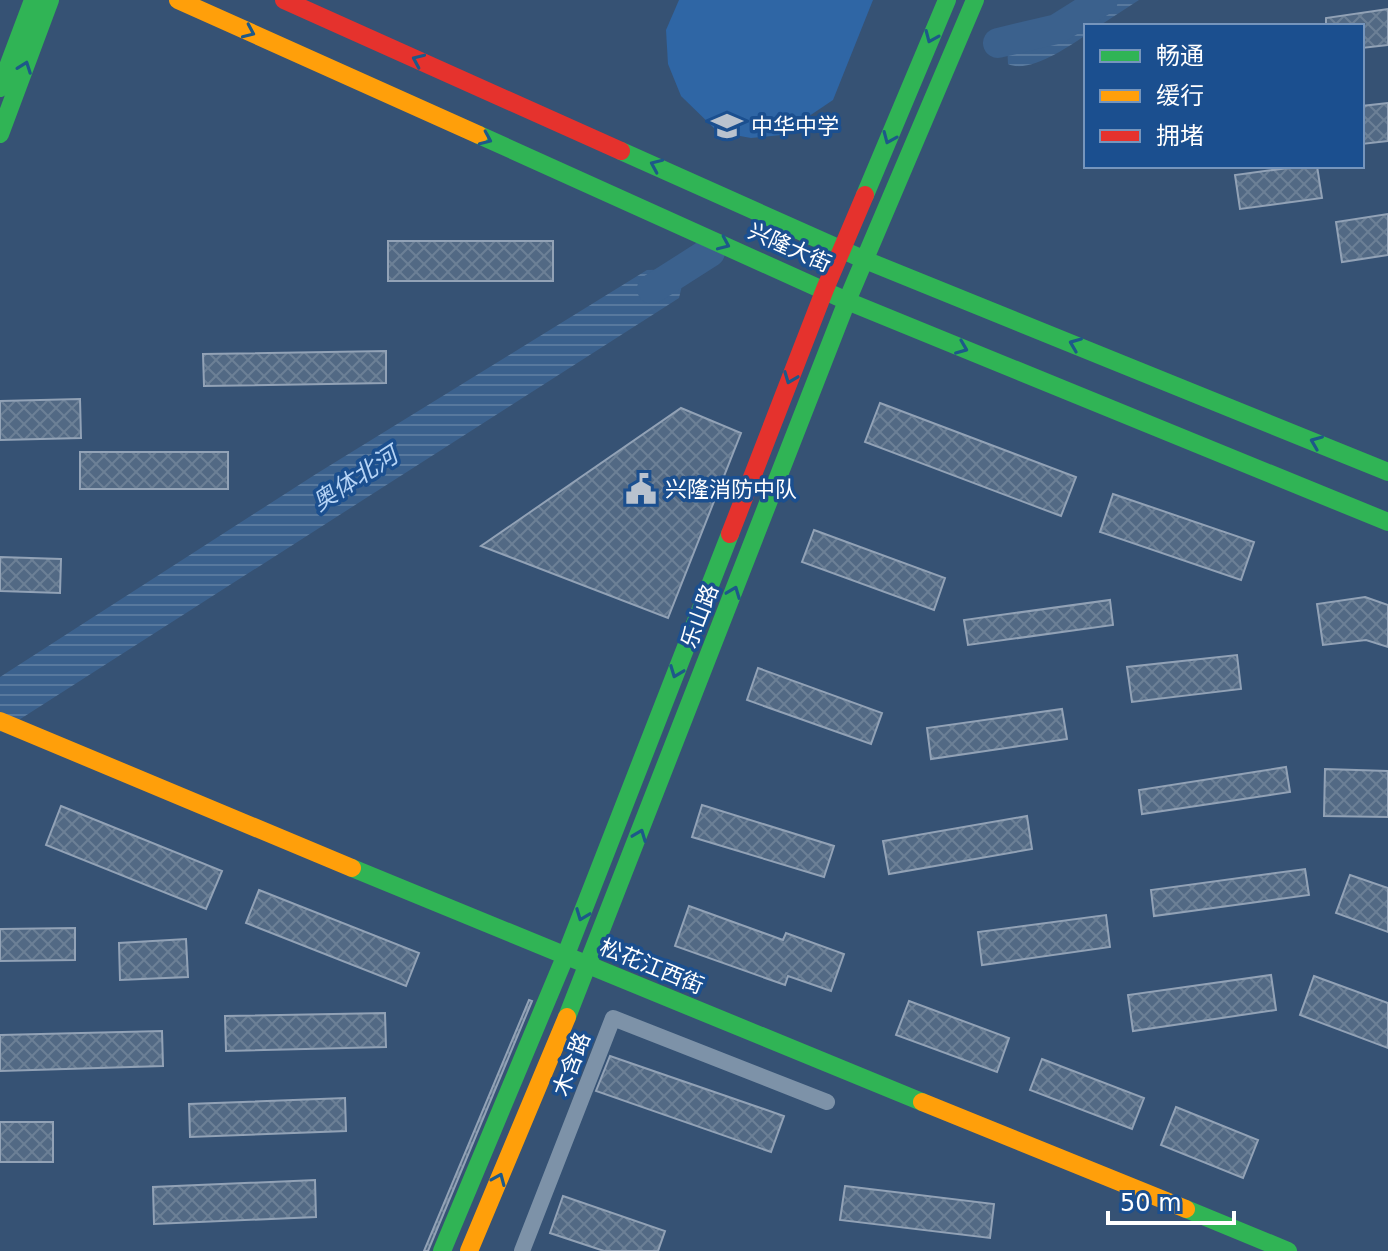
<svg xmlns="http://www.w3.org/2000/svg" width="1388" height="1251" font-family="'DejaVu Sans','Noto Sans SC',sans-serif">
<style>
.green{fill:#2f66a5}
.water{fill:url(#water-rules)}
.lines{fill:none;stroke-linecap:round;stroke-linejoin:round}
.river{stroke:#3b618d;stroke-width:30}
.building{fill:url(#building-cross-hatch);stroke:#92a2b6;stroke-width:2}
.street{stroke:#7d92a8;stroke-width:16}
.fast{stroke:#30b455;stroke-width:18}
.slow{stroke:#ff9f0a;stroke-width:18}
.jam{stroke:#e5322d;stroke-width:18}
.oneway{stroke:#1d5989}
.labels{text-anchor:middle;stroke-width:7;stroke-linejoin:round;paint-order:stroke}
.poi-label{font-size:22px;fill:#fff;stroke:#1b4f8f;text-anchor:start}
.street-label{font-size:22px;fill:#fff;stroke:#1b4f8f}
.water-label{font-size:24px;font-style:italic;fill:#b5d3f5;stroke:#1b4f8f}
</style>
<defs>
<pattern id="water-rules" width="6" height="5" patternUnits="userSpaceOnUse" patternTransform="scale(2)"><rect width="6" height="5" fill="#3b618d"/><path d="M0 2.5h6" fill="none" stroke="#58799e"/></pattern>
<pattern id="building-cross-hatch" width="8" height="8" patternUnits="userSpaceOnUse" patternTransform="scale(2)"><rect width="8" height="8" fill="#526984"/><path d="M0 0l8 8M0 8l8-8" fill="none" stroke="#6c8096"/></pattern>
</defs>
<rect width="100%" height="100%" fill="#365274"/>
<path class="green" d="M679,0H873L833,100L781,135L751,138L718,132L681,96L668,64L666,30Z"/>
<path class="water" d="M1078,0H1139L1099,26H1086V35C1068,47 1029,74 1008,64L1007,43L1022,27L1044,21Z
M686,269L679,298L0,732V677L316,474L647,270Z"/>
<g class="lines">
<path class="river" d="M998,43L1057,29L1103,0
M652,289L710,252"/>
</g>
<path class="building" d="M1388,9V45L1362,48V26H1326V18Z
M1388,103V141L1362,144V106Z
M1303,166H1317L1322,198L1240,209L1235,175Z
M1388,214V255L1342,262L1336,222Z
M388,241H553V281H388Z
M386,351V383L204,386L203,354Z
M80,399L81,438L0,440V401Z
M880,403L1076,477L1061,516L865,442Z
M681,408L741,433L668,618L481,546Z
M80,452H228V489H80Z
M1113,494L1254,542L1241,580L1100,532Z
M814,530L945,578L934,610L802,562Z
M0,557L61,559L60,593L0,591Z
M1365,597L1388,605V647L1366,640L1323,645L1317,604Z
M1110,600L1113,625L968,645L964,620Z
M1237,655L1241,689L1132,702L1127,667Z
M758,668L882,713L871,744L747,700Z
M1062,709L1067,739L931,759L927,728Z
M1286,767L1290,792L1142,814L1139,790Z
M1325,769L1388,771V817L1324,816Z
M702,805L834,846L824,877L692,837Z
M61,806L222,871L206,909L46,845Z
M1027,816L1032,849L889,874L883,841Z
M1305,869L1309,895L1154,916L1151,890Z
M1350,875L1388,888V932L1336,913Z
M259,890L419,953L406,986L246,923Z
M689,906L783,940L786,933L844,954L831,991L788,976L785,985L675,946Z
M1106,915L1110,947L982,965L978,932Z
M75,928V960L0,961V929Z
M186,939L188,977L120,980L119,943Z
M1271,975L1276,1010L1133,1031L1128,995Z
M1314,976L1388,1003V1048L1300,1015Z
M529,1000L532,1001L428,1251H424Z
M909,1001L1009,1038L997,1072L896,1035Z
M385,1013L386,1047L226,1051L225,1016Z
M162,1031L163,1066L0,1071V1035Z
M610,1056L784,1116L771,1152L596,1091Z
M1042,1059L1144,1098L1132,1129L1030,1090Z
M345,1098L346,1131L190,1137L189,1104Z
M1176,1107L1258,1140L1243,1178L1161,1145Z
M0,1122H53V1162H0Z
M315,1180L316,1217L154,1224L153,1187Z
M845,1186L994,1204L990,1238L840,1220Z
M563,1196L665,1231L658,1251H604L550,1233Z"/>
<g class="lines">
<path class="street" d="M522,1251L613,1018L827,1102"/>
<path class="fast" d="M0,88L33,0
M0,134L50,0
M479,135L847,301L1388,522
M621,151L865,260L1388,472
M865,195L947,0
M352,868L922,1102
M567,1017L847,301L975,0
M1186,1209L1288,1251
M442,1251L565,957L730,534"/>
<path class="slow" d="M178,0L479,135
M0,721L352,868
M922,1102L1186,1209
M469,1251L567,1017"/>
<path class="jam" d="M284,0L621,151
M730,534L825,289L865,195"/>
</g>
<defs><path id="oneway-chevron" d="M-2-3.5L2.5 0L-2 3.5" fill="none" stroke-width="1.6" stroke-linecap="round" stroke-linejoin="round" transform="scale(2)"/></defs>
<g class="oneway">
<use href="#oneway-chevron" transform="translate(249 32) rotate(24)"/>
<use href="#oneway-chevron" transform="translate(931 37) rotate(113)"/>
<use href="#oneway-chevron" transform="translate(418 60) rotate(-156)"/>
<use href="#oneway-chevron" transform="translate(25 67) rotate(-70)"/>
<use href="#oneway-chevron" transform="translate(889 138) rotate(113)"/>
<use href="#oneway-chevron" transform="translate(486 139) rotate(24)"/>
<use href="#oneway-chevron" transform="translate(656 165) rotate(-156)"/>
<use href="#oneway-chevron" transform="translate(724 244) rotate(24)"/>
<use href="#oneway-chevron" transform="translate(1075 344) rotate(-158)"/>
<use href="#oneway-chevron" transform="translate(962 348) rotate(22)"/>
<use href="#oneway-chevron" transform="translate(790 378) rotate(111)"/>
<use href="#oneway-chevron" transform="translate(1316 442) rotate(-158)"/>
<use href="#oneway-chevron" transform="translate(734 592) rotate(-69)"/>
<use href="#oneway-chevron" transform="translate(676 672) rotate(111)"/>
<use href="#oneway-chevron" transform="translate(640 835) rotate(-69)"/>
<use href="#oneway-chevron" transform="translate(582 915) rotate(111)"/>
<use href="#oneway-chevron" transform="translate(499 1179) rotate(-67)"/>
</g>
<defs>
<symbol id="school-bare" viewBox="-9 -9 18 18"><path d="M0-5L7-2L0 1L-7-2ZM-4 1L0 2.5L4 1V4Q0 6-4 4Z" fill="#b9c2ce" stroke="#1b4f8f" stroke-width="2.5" paint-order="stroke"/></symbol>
<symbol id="civic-bare" viewBox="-9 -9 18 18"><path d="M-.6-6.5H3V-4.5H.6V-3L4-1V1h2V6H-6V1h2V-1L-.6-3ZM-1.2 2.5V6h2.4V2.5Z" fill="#b9c2ce" stroke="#1b4f8f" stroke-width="2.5" paint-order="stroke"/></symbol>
</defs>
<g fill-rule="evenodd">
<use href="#school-bare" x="705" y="104" width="44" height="44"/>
<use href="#civic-bare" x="619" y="467" width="44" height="44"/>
</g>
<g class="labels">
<g class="poi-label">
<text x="751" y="134">中华中学</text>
<text x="665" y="497">兴隆消防中队</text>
</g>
<g class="street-label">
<text transform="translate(790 247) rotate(24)" y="8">兴隆大街</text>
<text transform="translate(699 616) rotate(-69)" y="8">乐山路</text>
<text transform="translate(652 966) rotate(22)" y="8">松花江西街</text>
<text transform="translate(571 1064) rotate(-69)" y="8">木含路</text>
</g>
<g class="water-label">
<text transform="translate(355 479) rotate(-33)" y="8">奥体北河</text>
</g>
</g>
<rect x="1084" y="24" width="280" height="144" fill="#1b4f8f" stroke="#7695bc" stroke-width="2"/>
<rect x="1100" y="50" width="40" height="12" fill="#30b455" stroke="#7695bc" stroke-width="2"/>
<text x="1156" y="64" font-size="24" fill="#ffffff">畅通</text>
<rect x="1100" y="90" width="40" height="12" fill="#ff9f0a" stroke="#7695bc" stroke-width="2"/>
<text x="1156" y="104" font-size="24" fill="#ffffff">缓行</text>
<rect x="1100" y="130" width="40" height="12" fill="#e5322d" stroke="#7695bc" stroke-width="2"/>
<text x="1156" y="144" font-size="24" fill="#ffffff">拥堵</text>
<path d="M1108 1211v12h126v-12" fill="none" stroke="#ffffff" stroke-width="4"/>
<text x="1120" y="1211" font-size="24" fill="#ffffff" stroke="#1b4f8f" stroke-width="6" paint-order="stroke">50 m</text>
</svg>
